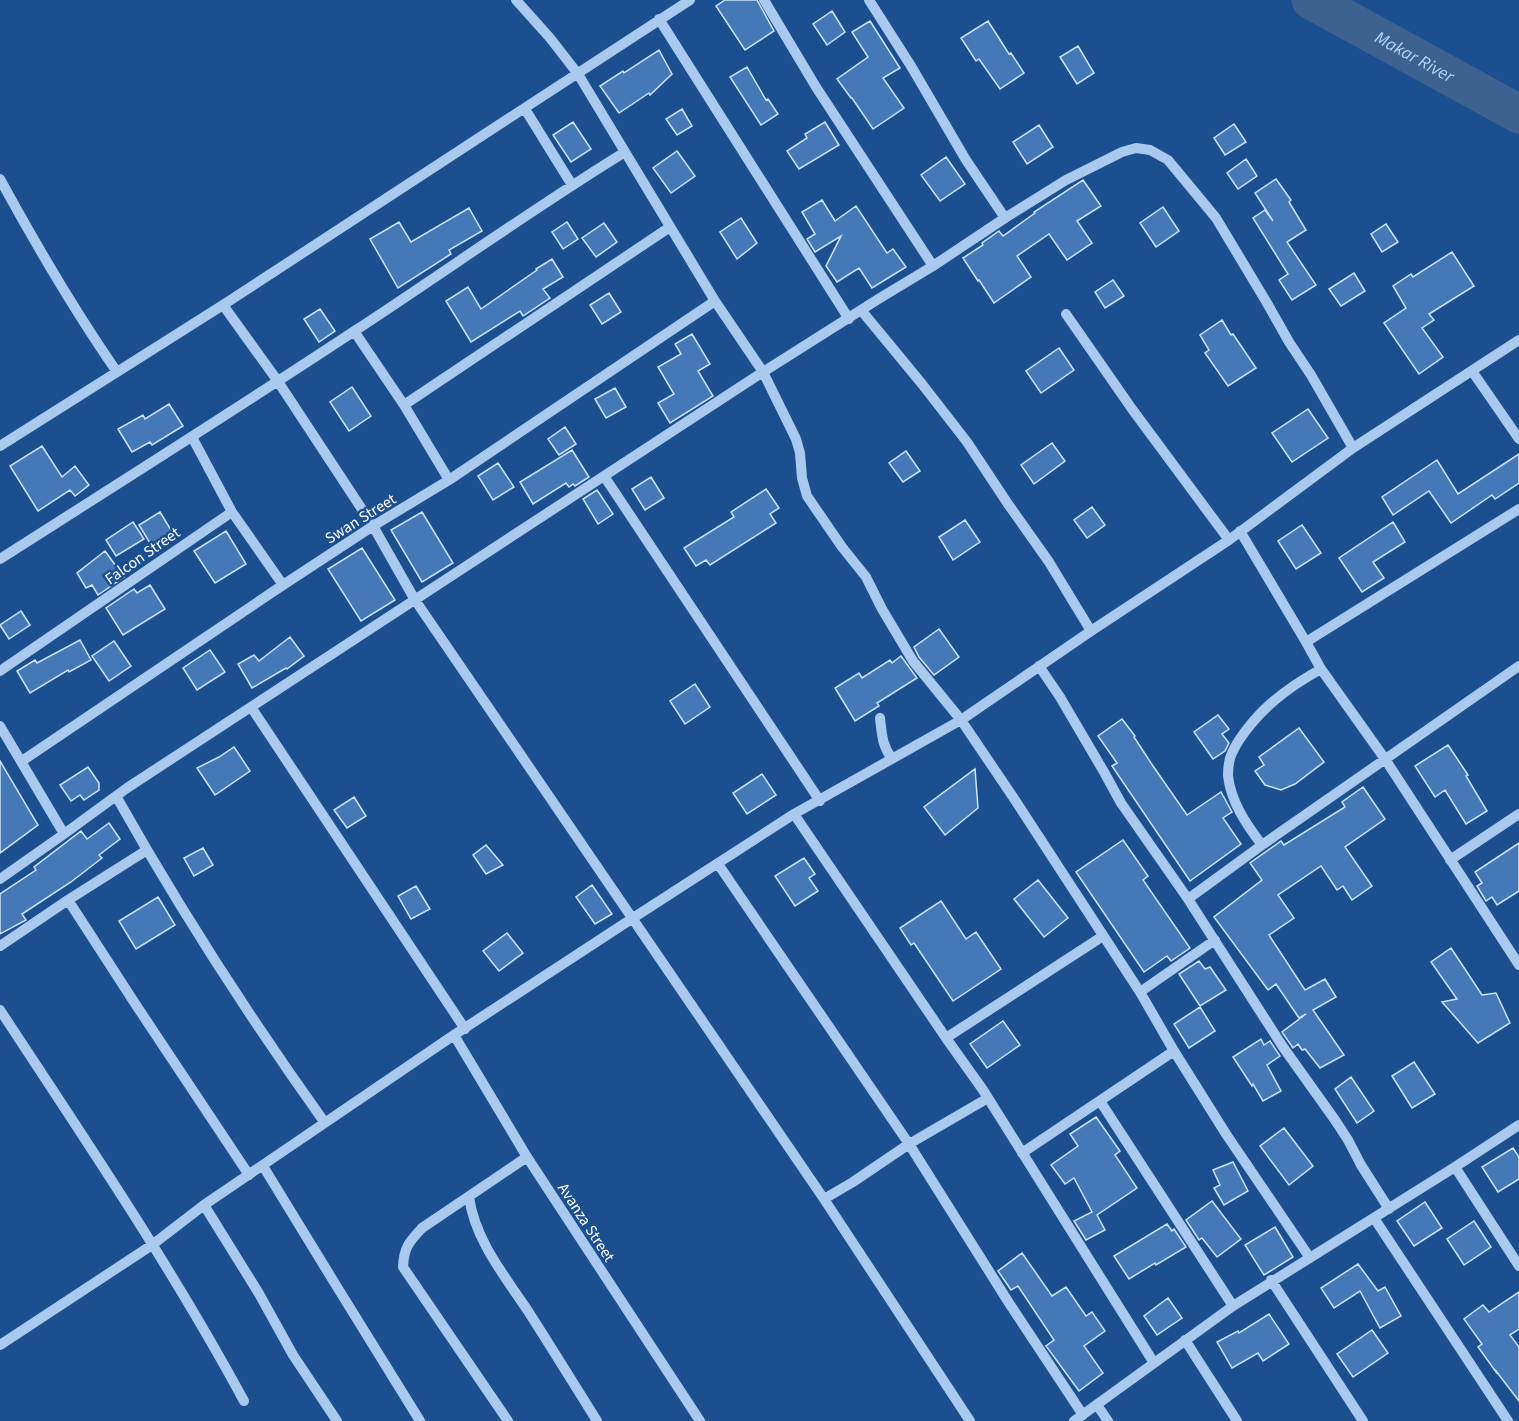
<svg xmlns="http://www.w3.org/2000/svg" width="1519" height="1421" font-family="'Source Sans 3',sans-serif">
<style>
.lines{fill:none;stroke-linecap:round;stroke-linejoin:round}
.river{stroke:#3c6290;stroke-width:39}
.building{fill:#4478b7;stroke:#cfe3fa;stroke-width:1.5}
.minor{stroke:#a9c9ee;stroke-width:10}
.labels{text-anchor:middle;stroke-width:5;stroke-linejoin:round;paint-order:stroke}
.street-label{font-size:16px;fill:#fff;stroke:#1b4f8f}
.water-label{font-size:18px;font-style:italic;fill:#b5d3f5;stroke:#1b4f8f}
</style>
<rect width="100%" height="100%" fill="#1b4f8f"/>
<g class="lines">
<path class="river" id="s1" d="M1311,0L1519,114"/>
</g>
<path class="building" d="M725,0H757L774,31L745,50L716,6Z
M832,11L845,32L827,45L813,24Z
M870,21L900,68L883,78L904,108L873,129L852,98H851L837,79L868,57L852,32Z
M988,21L1009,54L1011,53L1024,73L1000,89L979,59L976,61L961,38Z
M1078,46L1094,73L1077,84L1060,57Z
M659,50L672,74L650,95L649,93L619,113L600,86L623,71L624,73Z
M747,67L766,100L768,99L778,114L761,125L730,77Z
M682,109L692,126L677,135L666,119Z
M573,122L591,149L571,162L553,135Z
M825,122L839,145L799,169L787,151L807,138L805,134Z
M1234,124L1246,142L1225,155L1214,138Z
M1039,125L1053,147L1027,164L1013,142Z
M677,151L695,176L671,193L653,168Z
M946,157L965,184L940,201L921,175Z
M1246,159L1257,176L1238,189L1227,173Z
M1276,179L1291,200L1289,202L1306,230L1287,242L1316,285L1292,300L1279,280L1288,274L1253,218L1265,210L1273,221L1255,193Z
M1083,180L1101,206L1077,221L1092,243L1067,260L1049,234L1017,256L1031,277L994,303L979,280L978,281L963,258L983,245L982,243L999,231L1003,236L1035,213L1034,212Z
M822,200L835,221L856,206L887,253L893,249L906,267L872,288L859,268L837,282L826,266L841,236L815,252L807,239L815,234L802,212Z
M1163,207L1179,231L1156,247L1140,223Z
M469,208L482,231L449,250L451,254L398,288L370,239L399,222L411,242Z
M741,218L757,243L737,259L720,232Z
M567,222L578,239L563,249L552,232Z
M604,223L617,242L596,257L582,238Z
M1386,224L1398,242L1382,252L1371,234Z
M1452,252L1474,286L1429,314L1434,320L1422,328L1443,357L1419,374L1384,323L1406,308L1393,286L1411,274L1413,277Z
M552,259L563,277L543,289L550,298L523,316L520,311L471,342L446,301L468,287L481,309L537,270L536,269Z
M1354,273L1365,291L1341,306L1329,289Z
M1113,280L1124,296L1105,308L1095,292Z
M609,293L621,312L602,324L590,305Z
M320,309L335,331L319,342L304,319Z
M1222,320L1231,335L1233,334L1256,368L1228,386L1205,353L1209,350L1200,335Z
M692,334L710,364L698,371L713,396L670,423L658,403L674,394L658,367L681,354L675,344Z
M1059,348L1074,370L1041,393L1026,371Z
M352,387L371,416L349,431L330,402Z
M615,388L626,407L606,418L595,399Z
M169,404L183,426L152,445L150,442L132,452L118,429L143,415L145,419Z
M1308,409L1328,438L1292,462L1272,433Z
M565,427L576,444L559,455L548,439Z
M1052,443L1065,461L1034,484L1021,465Z
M42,446L62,477L75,466L89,485L75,496L70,490L38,511L10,466Z
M572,450L589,477L575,486L573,484L569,487L566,483L533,504L520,482Z
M906,451L920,471L903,482L889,463Z
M1519,454V483L1495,499L1492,495L1451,523L1429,491L1393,515L1382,497L1437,460L1458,494Z
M498,463L514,487L493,500L478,476Z
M651,477L664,498L645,510L632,489Z
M766,489L779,508L770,514L776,523L710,565L706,560L696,566L684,548L734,517L731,512Z
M597,490L613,514L598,524L583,499Z
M1092,507L1105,525L1087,538L1074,520Z
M160,512L174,535L153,548L139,525Z
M422,512L453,563L422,582L391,530Z
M965,520L980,542L953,560L939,537Z
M133,522L144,539L116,556L106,540Z
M1393,522L1405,542L1373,562L1384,578L1362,592L1339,558Z
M1302,525L1321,553L1296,569L1278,541Z
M226,531L246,564L215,583L194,551Z
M362,548L395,600L361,621L328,569Z
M105,551L124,577L98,595L92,585L86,588L77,573Z
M150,585L165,609L123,635L106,608L134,589L137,593Z
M21,611L30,625L9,639L0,625Z
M939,629L959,657L934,675L919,657L914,647Z
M290,637L304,656L287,669L286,668L252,688L238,664L254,655L259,661Z
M80,640L91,660L69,672L68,670L30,693L17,671L35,660L37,663Z
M114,641L131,666L109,681L92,656Z
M210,650L225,672L197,690L183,668Z
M901,656L917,678L877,703L879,706L855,721L835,688L859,673L862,678L890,660L892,663Z
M695,684L710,707L685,724L670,701Z
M1218,715L1229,729L1222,734L1229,743L1225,751L1213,759L1194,732Z
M1122,719L1135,736L1134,737L1153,766L1187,815L1221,792L1232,812L1223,818L1241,844L1190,881L1112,766L1117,763L1098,736Z
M1299,728L1324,762L1295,784L1281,790L1265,785L1255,771L1264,765L1259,757Z
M1448,745L1468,775L1466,776L1487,811L1466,824L1445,790L1435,797L1415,766Z
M234,747L250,771L215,795L197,768L219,757Z
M0,761L38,825L0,853Z
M88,767L99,783V790L84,800L80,795L71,801L60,785Z
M975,769L978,808L945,835L924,807Z
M762,774L776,795L747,814L733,793Z
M1363,787L1385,819L1345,847L1372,886L1352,900L1343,886L1337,890L1321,866L1278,895L1294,918L1269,935L1305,990L1325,979L1336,997L1313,1010L1344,1055L1320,1068L1305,1049L1302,1050L1298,1044L1293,1048L1282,1032L1306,1014L1299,1018L1276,984L1268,990L1214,917L1262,880L1250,863L1281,841L1284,845L1345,807L1342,802Z
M354,797L366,816L347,828L334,810Z
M109,823L120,839L99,855L102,858L71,882L22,914L26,920L0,934V894L36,870L34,867L81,831L87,839Z
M1123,840L1148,876L1143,880L1190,948L1171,961L1167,956L1144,972L1076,872Z
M1519,843V891L1497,905L1492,897L1486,901L1477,886L1482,883L1475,872Z
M486,845L503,865L486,874L473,855Z
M203,848L213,865L194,876L184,858Z
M804,858L815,874L809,878L818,891L795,906L775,876Z
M1038,880L1068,918L1044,937L1014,899Z
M592,885L612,914L595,924L576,897Z
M416,886L430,909L411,919L398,896Z
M158,897L175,925L136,949L119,921Z
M941,901L966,939L976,932L1001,969L953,1001L914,943L911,945L900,928Z
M507,933L523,953L499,971L483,951Z
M1451,948L1482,995L1496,993L1510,1023L1478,1043L1442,1002L1457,999L1431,962Z
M1199,961L1205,969L1210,967L1226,990L1200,1006L1179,974Z
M1200,1007L1215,1031L1189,1048L1174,1024Z
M1003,1021L1020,1045L987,1068L970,1044Z
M1261,1039L1264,1045L1270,1041L1280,1056L1267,1065L1281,1091L1263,1101L1253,1084L1252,1086L1233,1057Z
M1414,1062L1435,1094L1412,1108L1392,1076Z
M1351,1077L1374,1111L1357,1123L1335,1089Z
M1096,1117L1120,1151L1115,1155L1137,1188L1097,1215L1105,1230L1086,1240L1074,1221L1092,1212L1074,1178L1065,1184L1051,1165L1078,1146L1070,1134Z
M1284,1128L1313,1166L1289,1185L1260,1146Z
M1513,1148L1519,1157V1179L1498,1192L1482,1167Z
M1233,1162L1248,1191L1224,1205L1214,1188L1220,1185L1213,1170Z
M1212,1201L1241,1239L1217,1257L1202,1238L1199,1240L1186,1220Z
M1425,1202L1442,1228L1414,1246L1397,1221Z
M1474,1221L1491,1247L1464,1265L1447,1239Z
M1167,1224L1172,1231L1174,1229L1186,1247L1156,1265L1155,1263L1129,1279L1114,1256Z
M1275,1227L1293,1257L1264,1275L1245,1245Z
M1022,1253L1052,1296L1066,1287L1086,1316L1092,1312L1105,1331L1084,1346L1103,1373L1079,1391L1046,1346L1054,1340L1018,1286L1011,1290L998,1271Z
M1358,1264L1378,1291L1385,1287L1401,1316L1380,1328L1360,1291L1334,1308L1321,1288Z
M1519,1292V1329L1510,1335L1519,1347V1401L1496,1371V1372L1478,1347L1482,1344L1464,1319L1483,1305L1489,1312Z
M1168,1298L1182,1318L1157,1335L1144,1316Z
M1269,1314L1289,1344L1263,1361L1258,1353L1232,1368L1217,1342L1238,1331L1239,1333Z
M1372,1330L1388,1353L1353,1377L1337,1354Z"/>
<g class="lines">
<path class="minor" d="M516,0L550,38L578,74L715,301L763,372L796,439L800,453L802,478L807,496L842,547L866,577L882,609L913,661L961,720L1015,800L1140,992L1174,1051L1226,1134L1310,1258
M764,0L816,87L933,266
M869,0L911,66L966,160L1005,218
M659,19L849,319
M525,109L572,185
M0,179C36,245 74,310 117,372
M223,305L277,380L373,526L415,600L824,1199L970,1421
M861,310L922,384L967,442L1008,504L1049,562L1091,631
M1066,314L1132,409L1229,540
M354,331L404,405L449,480
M1472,371L1519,439
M404,405L670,227
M192,437L232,512L283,585
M0,446L223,305L690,0
M604,476L820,801
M1240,531L1306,642L1321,669L1385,759L1519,965
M0,559C119,483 238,408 356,330C446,271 534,208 625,152
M1306,642L1519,509
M1039,666L1060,697L1104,772L1121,803L1188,899L1283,1047L1335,1120L1348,1140L1361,1165L1389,1209
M0,671L232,512
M251,707L465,1029
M880,718C882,735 882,745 892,759
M0,726L64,834L127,788L763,372L880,298L933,266L1005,218L1066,180L1122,152L1136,148L1150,150L1168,160L1216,218L1267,303L1289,342L1311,375L1353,448
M22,761L283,585L373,526L449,480L715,301
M116,796C179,908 250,1018 325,1123
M794,814L946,1038L983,1090L1154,1363
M1262,845C1246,824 1231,802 1228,776C1228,769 1229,759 1232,753C1240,735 1260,712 1275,700C1289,688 1305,678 1321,669
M147,850L68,900L136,1005L249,1175
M1450,860L1519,814
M718,864L909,1144L1009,1303L1083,1415
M0,879L64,834
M1188,899L1262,845L1519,666
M0,946L68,900
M1140,992L1215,940
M0,1010C84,1138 171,1266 244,1401
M454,1035L527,1157L700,1421
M946,1038L1103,936
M1100,1101L1233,1306
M1022,1153L1174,1051
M263,1166L334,1282L420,1421
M1455,1167L1519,1266
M469,1197C475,1240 504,1275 528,1311C551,1347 574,1384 597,1421
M824,1199L853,1182L909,1144L988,1098
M204,1205L258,1292L293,1355L337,1421
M1374,1218L1508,1421
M1271,1280L1363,1421
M1185,1340L1237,1421
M0,1345L152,1245L204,1205L454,1035L633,918L794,814L961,720L1091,631L1229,540L1353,448L1519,340
M1097,1405L1108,1421
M508,1421L403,1267C404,1247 409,1242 422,1228L527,1157
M1074,1421L1233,1306L1455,1167L1519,1125"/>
</g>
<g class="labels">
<g class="street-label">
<text transform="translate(360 518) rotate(-32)" y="6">Swan Street</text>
<text transform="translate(142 555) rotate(-35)" y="6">Falcon Street</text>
<text transform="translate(587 1222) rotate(57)" y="6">Avanza Street</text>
</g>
<g class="water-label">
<text dy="6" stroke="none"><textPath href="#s1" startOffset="118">Makar River</textPath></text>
</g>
</g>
</svg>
